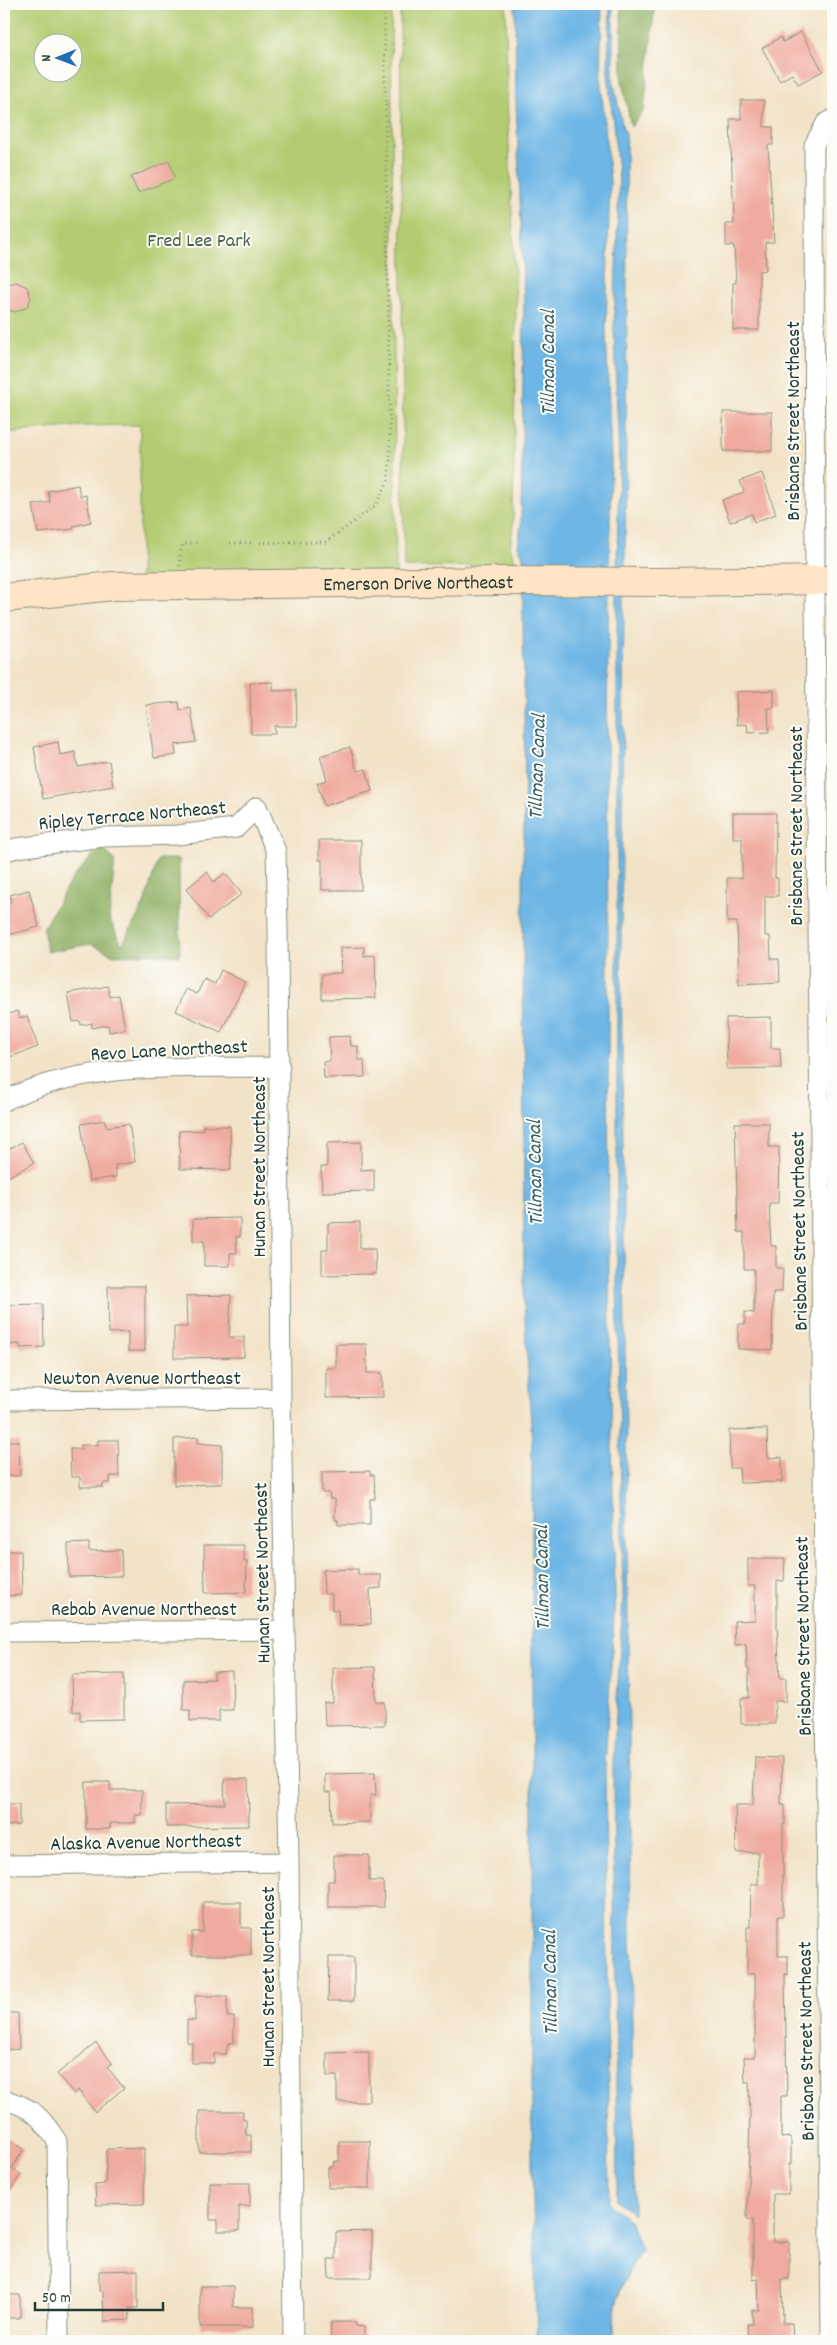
<svg xmlns="http://www.w3.org/2000/svg" width="837" height="2345" font-family="Dekko,sans-serif">
<style>
.green{fill:#b3cc71;stroke:#698452;fill-rule:evenodd}
.forest{fill:#8eb063;stroke:#56764c}
.water{fill:#6db6e5;stroke:#467a8c}
.building{fill:#f0aa9f}
.lines{fill:none;stroke-linecap:round;stroke-linejoin:round}
.street-casing{stroke:#88907e;stroke-width:21}
.secondary-casing{stroke:#88907e;stroke-width:30}
.path{stroke:#88907e;stroke-width:3;stroke-dasharray:1 4;stroke-linecap:butt}
.street{stroke:#fff;stroke-width:19}
.secondary{stroke:#ffe4c6;stroke-width:28}
.labels{text-anchor:middle;stroke-width:4;stroke-linejoin:round;paint-order:stroke}
.park-label{font-size:20px;fill:#446143;stroke:#fdfcf7}
.street-label{font-size:20px;fill:#1f3d34;stroke:#fdfcf7}
.water-label{font-size:21px;font-style:italic;fill:#366169;stroke:#fdfcf7}
</style>
<rect width="100%" height="100%" fill="#fdfcf7"/>
<filter id="ink" filterUnits="userSpaceOnUse"><feTurbulence type="fractalNoise" baseFrequency=".02" numOctaves="2"/><feDisplacementMap in="SourceGraphic" scale="10" xChannelSelector="R" yChannelSelector="G"/><feConvolveMatrix kernelMatrix="1 2 1 2 8 2 1 2 1" color-interpolation-filters="sRGB"/></filter>
<filter id="wash" filterUnits="userSpaceOnUse"><feTurbulence type="fractalNoise" baseFrequency=".0096" numOctaves="4" result="noise"/><feDisplacementMap in="SourceGraphic" scale="20" xChannelSelector="R" yChannelSelector="G"/><feGaussianBlur stdDeviation="1.12" result="paint"/><feColorMatrix in="noise" values="0 0 0 0 0 0 0 0 0 0 0 0 0 0 0 0 0 1.4 0 .05"/><feComposite in="paint" operator="in"/></filter>
<g filter="url(#wash)">
<rect width="100%" height="100%" fill="#f2e3c8"/>
<path class="green" d="M4,4H391L396,583H140V425L81,426L4,433ZM42,42H72V72H42Z
M400,4H506L507,99L516,301L513,525L510,547L514,557V566L404,567Z"/>
<path class="forest" d="M621,4H655L644,110L631,127L622,80Z
M100,847L115,860L109,918L122,945L144,904L158,859H179L180,956L152,954L114,955L91,944L47,952L43,928L71,880Z"/>
<path class="water" d="M515,4H602L600,74L610,181L606,330L611,461L607,719L609,1277L615,1598L605,1766L609,2203L631,2223L641,2250C623,2280 610,2306 615,2341H537L532,2168V1442L524,1303L523,861C527,759 522,657 523,555L518,546L521,526L524,301L516,99Z
M610,4H613V79L623,129L626,133L627,290L625,573H617L619,460L614,330L619,181L608,73Z
M617,591H624L621,952L634,2215L617,2200L613,1766L623,1598L617,1277Z"/>
<g id="blocks">
<path class="building" d="M801,32L823,71L798,84L792,74L780,81L762,48L781,37L783,42Z
M741,100H764V127H773V145H768L774,242H765L766,270L759,271V330H733V283H736L734,246H726V224H734L730,119H741Z
M169,161L175,178L138,193L131,177Z
M16,282L27,287L31,298L27,307L15,312L4,308V285Z
M723,412H772V451H723Z
M762,473L776,514L754,522L752,514L730,522L722,500L744,492L740,481Z
M78,485L80,496L86,495L91,522L73,526L74,529L38,533L33,505L50,502L48,491Z
M273,682V691L296,690L297,726H274L275,734H251L250,683Z
M774,690V708H768L769,732L748,733L747,724L737,725L736,692Z
M179,702L180,710L191,708L196,742L175,745L176,755L154,758L146,705Z
M58,742L60,755L75,752L78,767L109,761L113,786L43,799L34,747Z
M350,747L357,771L366,769L372,791L324,806L317,783L327,780L320,756Z
M733,813H776L775,878H778V896H765V936H770L771,959H779L780,982L739,984L737,922H727V878H742V838H733Z
M319,840H361V890H322V860H319Z
M207,872L214,882L225,873L242,894L209,919L186,889Z
M29,890L39,927L4,936V907L9,906L8,902H11L10,895Z
M364,947V956L375,955L376,998L322,999V974L341,973L340,948Z
M221,970L245,982L221,1032L176,1011L186,989L197,994L204,979L215,984Z
M108,986L110,997L119,995L125,1029L109,1032L108,1025L92,1028V1023L81,1025L80,1021L73,1022L68,993Z
M17,1011L20,1018L27,1016L38,1047L4,1059V1016Z
M771,1017V1048H780L781,1068L727,1069L726,1018Z
M350,1036L351,1046H358V1060H364L365,1077L324,1078L323,1062L330,1061L329,1037Z
M105,1120L106,1127L129,1124L135,1162L115,1165L116,1177L89,1181L81,1124Z
M735,1123H769V1147H779L778,1203H769L771,1246H776V1268H783L782,1292H773L772,1350L738,1349V1324H745V1312L754,1313V1269H744V1232H738Z
M203,1126H230L231,1170L180,1169L179,1131L203,1130Z
M22,1142L34,1163L4,1179V1152Z
M361,1142V1170L374,1169V1191L322,1192L321,1167H327V1143Z
M240,1218V1237H236L237,1253H230V1266H204V1241H193V1219Z
M360,1222V1249H375L376,1274L322,1275V1250H328V1223Z
M108,1286H145V1351H128V1332L109,1333Z
M231,1295L229,1337H244V1357L174,1358V1327H187L186,1296Z
M43,1304L44,1347L20,1348V1344L4,1345V1305Z
M336,1344H366L367,1373H382L383,1397L326,1398V1368H336Z
M767,1429L768,1458L782,1457V1482L740,1483L739,1468H730L729,1430Z
M198,1437V1443L222,1445V1484L174,1485V1439Z
M98,1440H118L119,1476H110V1483H103V1487H80V1477H71L70,1449H81V1445H98Z
M4,1441H19L20,1476H4Z
M370,1471V1475H374L375,1499H370V1525H338V1520H335V1499H330L329,1493H322V1472Z
M89,1543V1551L121,1550L122,1576L69,1577L68,1544Z
M204,1545H244V1562H247L246,1592L205,1593Z
M4,1551H21L22,1595L7,1596V1585H4Z
M748,1559H785L784,1581H777V1626L780,1678H786V1701H775V1724H741V1698H749V1669H747L746,1644L735,1645L734,1621L755,1620V1586H748Z
M358,1569V1575H381V1588L370,1589L371,1624L339,1625L338,1610H332V1594H324L323,1570Z
M375,1667L376,1702H385V1725L325,1726L324,1703H333V1668Z
M232,1671L233,1710H219V1721H190V1710H183V1680L214,1679V1672Z
M124,1674V1719L80,1720V1711L73,1712L72,1675Z
M755,1757L782,1758L781,1804H785V1824H783V1916H778V1956H788V1975L785,1974L787,2096H781V2138L791,2137V2164H789V2194H773V2242H789V2279H782L783,2323H792L793,2341H748L747,2324H753L752,2310H759L758,2279L753,2280V2219H747L750,2115L749,2082H745L744,2057H755V1974H747V1927H750L751,1884H758V1852L736,1853L735,1805H753Z
M375,1773L376,1795H370V1822L332,1823L331,1792H325V1774Z
M224,1779H248L249,1826L166,1827V1805L225,1804Z
M86,1782H110V1790H142V1815H135V1823H110V1829H86Z
M4,1804H19V1825L4,1826Z
M334,1855H369V1881H383L384,1907H328V1881H334Z
M203,1902H241V1928H251V1955H192V1932H203Z
M329,1957H354V2001H328Z
M195,1996H227V2017H234V2042L228,2043L226,2054H214V2063H192V2043L187,2042V2020L195,2021Z
M4,2013H18L19,2049L4,2050Z
M96,2043L112,2063L107,2067L124,2088L95,2112L78,2090L74,2094L57,2074Z
M369,2052V2102H337V2076H327V2053Z
M199,2111H243V2120H246V2135H251V2152H199Z
M9,2139L24,2149L12,2168L21,2174L4,2200V2147Z
M339,2141H370V2188H328V2167H333L334,2161H339Z
M144,2148V2204L96,2205L95,2185L105,2184L107,2149Z
M210,2183H250V2206H239V2231H218V2220H210Z
M372,2231V2278H329L328,2259H336V2232Z
M138,2270V2308H129L130,2320L104,2321L103,2291H99V2271Z
M200,2286H233V2307H253V2327H200Z
M4,2295H20V2318H4Z
M331,2322H355L356,2326L364,2327V2341H330Z"/>
</g>
</g>
<g filter="url(#ink)">
<use href="#blocks" fill-opacity="0" stroke="#88907e" stroke-width="1"/>
<g class="lines">
<defs>
<path id="street" d="M4,852L16,848L104,837L177,835L236,828L257,807L276,851L278,929L281,1398L289,1862L293,2341
M4,1101C86,1059 190,1069 280,1067
M4,1400L281,1398
M4,1632L284,1630
M4,1865L289,1862
M4,2100C33,2107 41,2117 57,2141L59,2341
M831,2341L815,599L814,145L826,123L833,119"/>
<g id="secondary">
<path id="s1" d="M4,598L112,586L496,581L660,582L833,580"/>
</g>
</defs>
<use href="#street" class="street-casing"/>
<use href="#secondary" class="secondary-casing"/>
<path class="path" d="M225,543L326,542L376,505L388,481L390,460L384,4
M180,566V553L183,544L200,543"/>
<use href="#street" class="street"/>
<use href="#secondary" class="secondary"/>
</g>
</g>
<g class="labels">
<g class="park-label">
<text x="199" y="246">Fred Lee Park</text>
</g>
<g class="street-label">
<text transform="translate(792 421) rotate(-90)" y="7">Brisbane Street Northeast</text>
<text dy="7" stroke="none"><textPath href="#s1" startOffset="415">Emerson Drive Northeast</textPath></text>
<text transform="translate(132 814) rotate(-5)" y="7">Ripley Terrace Northeast</text>
<text transform="translate(795 826) rotate(-90)" y="7">Brisbane Street Northeast</text>
<text transform="translate(169 1049) rotate(-3)" y="7">Revo Lane Northeast</text>
<text transform="translate(258 1167) rotate(-90)" y="7">Hunan Street Northeast</text>
<text transform="translate(798 1231) rotate(-91)" y="7">Brisbane Street Northeast</text>
<text x="142" y="1384">Newton Avenue Northeast</text>
<text transform="translate(261 1573) rotate(-91)" y="7">Hunan Street Northeast</text>
<text x="144" y="1615">Rebab Avenue Northeast</text>
<text transform="translate(802 1636) rotate(-91)" y="7">Brisbane Street Northeast</text>
<text transform="translate(146 1841) rotate(-1)" y="7">Alaska Avenue Northeast</text>
<text transform="translate(267 1977) rotate(-90)" y="7">Hunan Street Northeast</text>
<text transform="translate(805 2041) rotate(-91)" y="7">Brisbane Street Northeast</text>
</g>
<g class="water-label">
<text transform="translate(547 363) rotate(-90)" y="7">Tillman Canal</text>
<text transform="translate(536 767) rotate(-88)" y="7">Tillman Canal</text>
<text transform="translate(534 1173) rotate(-91)" y="7">Tillman Canal</text>
<text transform="translate(541 1578) rotate(-91)" y="7">Tillman Canal</text>
<text transform="translate(549 1983) rotate(-91)" y="7">Tillman Canal</text>
</g>
</g>
<rect width="837" height="2345" fill="none" stroke="#fdfcf7" stroke-width="20"/>
<g transform="translate(58 58) rotate(269)"><circle r="24" fill="#fdfcf7" stroke="#a4b0a9"/>
<path d="M0-4L9 19L0 12L-9 19Z" fill="#1f6fb2"/>
<text y="-8" font-size="14" font-weight="bold" text-anchor="middle" fill="#1f3d34">N</text>
</g>
<path d="M35 2302v8h128v-8" fill="none" stroke="#1f3d34" stroke-width="2.5"/>
<text x="42" y="2302" font-size="15" fill="#1f3d34" stroke="#fdfcf7" stroke-width="4" paint-order="stroke">50 m</text>
</svg>
